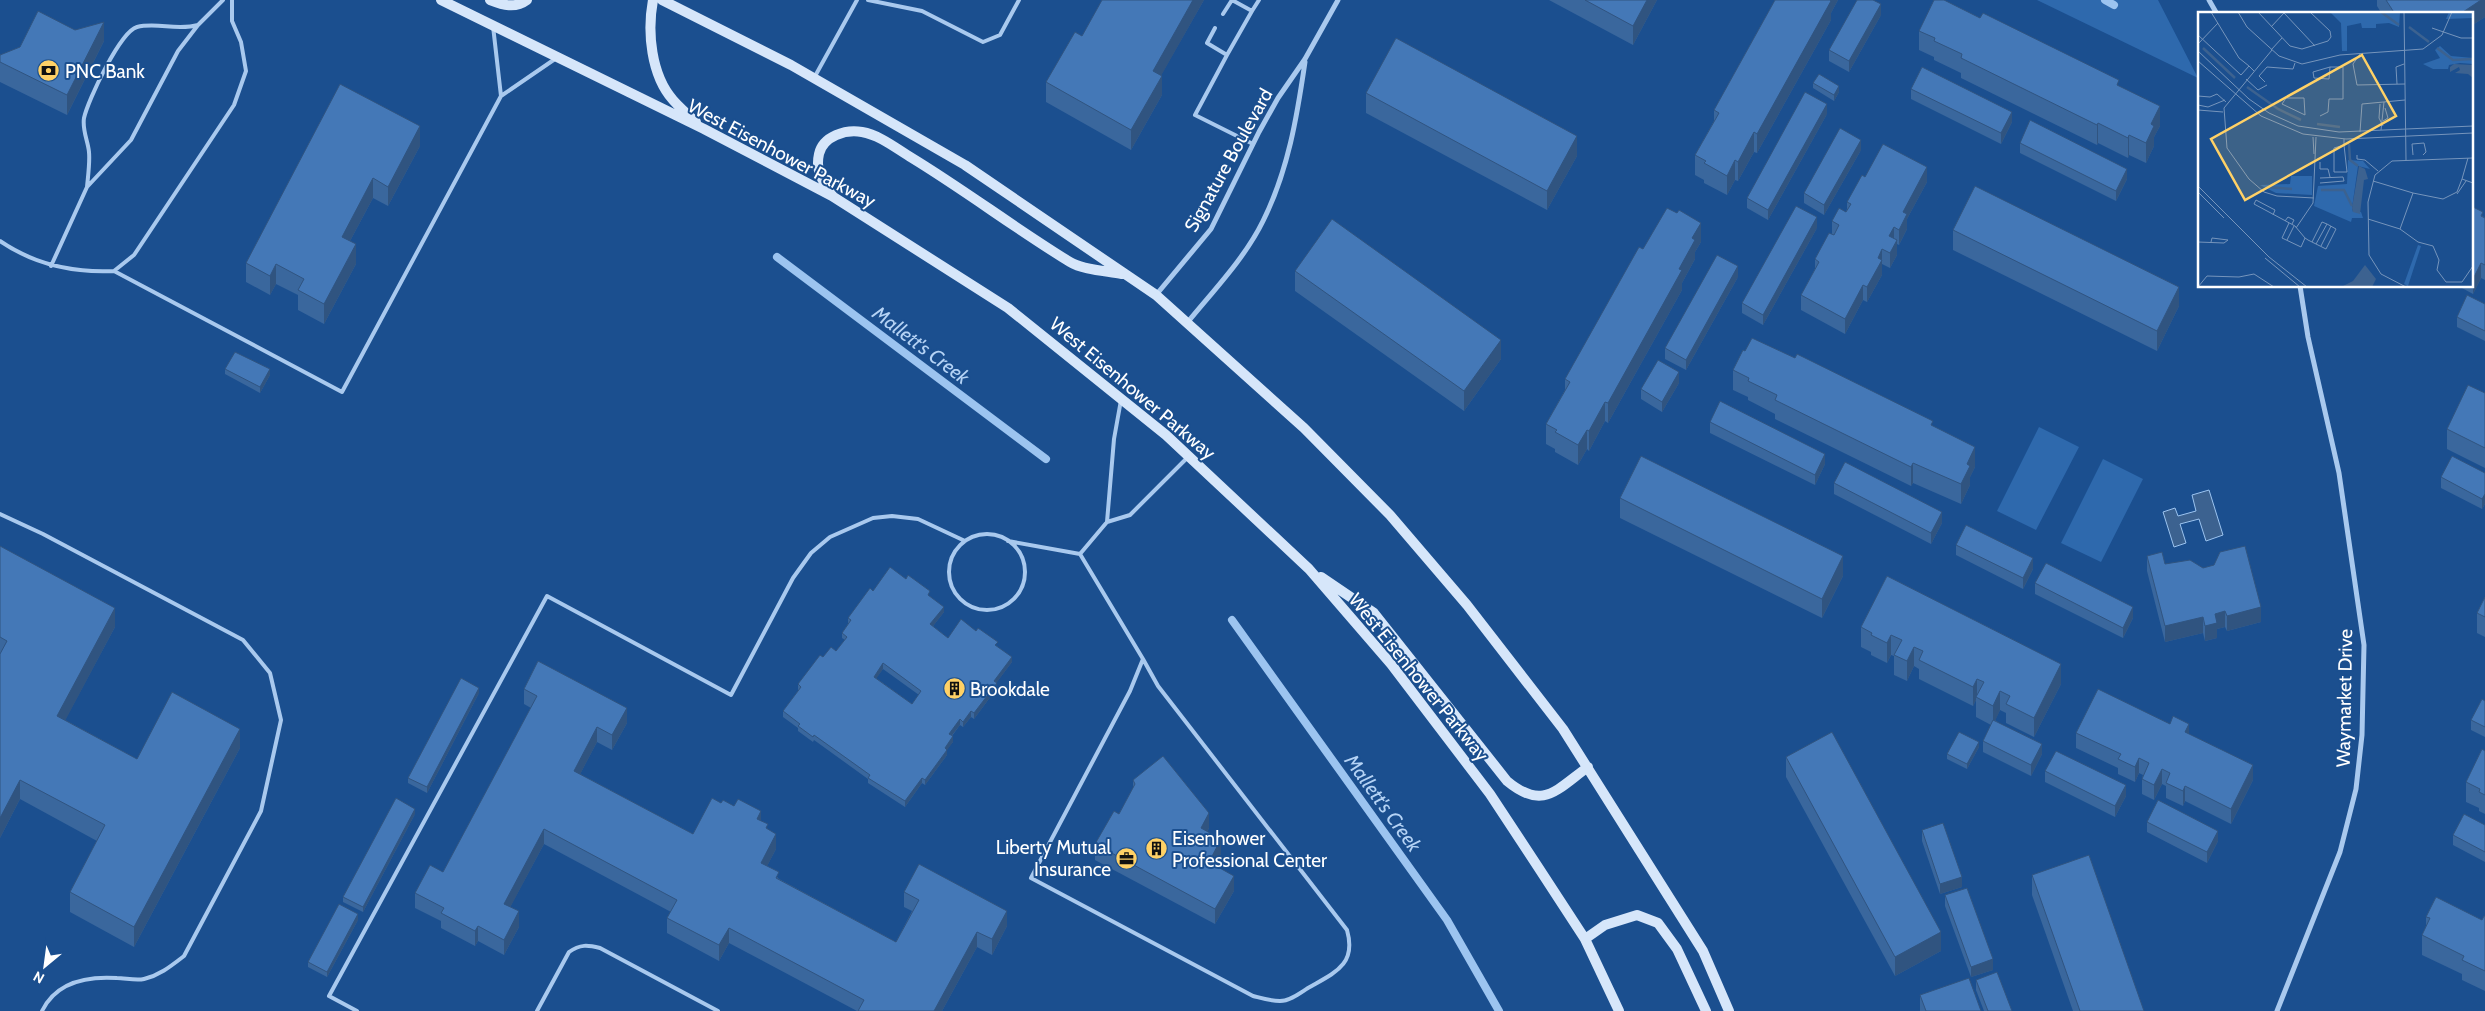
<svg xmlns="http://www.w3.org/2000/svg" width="2485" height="1011" font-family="Cabin,sans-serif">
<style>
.green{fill:#2e69ad}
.water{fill:#3c6290;stroke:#9cc4f0}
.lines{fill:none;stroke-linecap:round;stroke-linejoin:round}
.stream{stroke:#9cc4f0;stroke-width:8}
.lane{stroke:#a9c9ee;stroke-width:4}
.street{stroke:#a9c9ee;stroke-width:5}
.secondary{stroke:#d6e6fa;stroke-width:10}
.wall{fill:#3a679d;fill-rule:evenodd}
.shaded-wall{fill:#305480}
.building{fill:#4478b7;stroke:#305480;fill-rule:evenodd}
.labels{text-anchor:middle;stroke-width:4;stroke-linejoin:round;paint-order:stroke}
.poi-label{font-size:19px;fill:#fff;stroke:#1b4f8f;text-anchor:start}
.street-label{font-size:19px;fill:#fff;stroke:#1b4f8f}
.water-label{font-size:20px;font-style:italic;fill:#b5d3f5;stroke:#1b4f8f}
.inset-river{fill:none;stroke:#3c6290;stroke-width:2.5}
.inset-road{fill:none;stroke:#7695bc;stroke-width:1}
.view{fill:#ffd166;fill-opacity:0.15;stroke:#ffd166;stroke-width:2.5}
.inset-edge{fill:none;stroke:#fff;stroke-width:2.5}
</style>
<rect width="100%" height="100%" fill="#1b4f8f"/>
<path class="green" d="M2037,0H2158L2198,78Z
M2039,427L2079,447L2036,530L1997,511Z
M2103,459L2143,479L2101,562L2061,543Z"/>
<path class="water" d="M2209,490L2223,535L2206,541L2199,519L2180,524L2186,543L2174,547L2163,512L2175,508L2178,516L2196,511L2192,495Z"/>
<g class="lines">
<path class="stream" d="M2105,0L2114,5
M777,257L1046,459
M1232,620L1447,920L1499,1011"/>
<path class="lane" d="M868,0L922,11L983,42L1000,35L1019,0
M1232,0L1252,11L1259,0
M1223,14L1232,0
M493,26L501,96
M1215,28L1207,43L1227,55L1252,11
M1227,55L1195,115L1253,144
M814,78L857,0
M87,187C88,176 90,163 89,152C88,141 82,130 84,118C88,100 120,32 137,27C157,22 177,31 198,25
M0,241C35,265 72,273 114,271L342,392L501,96L555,59
M51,266L87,187L131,140L178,51L198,25L223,0
M114,271L134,255L234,105L246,71L241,42L232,21V0
M0,514L43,534L243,640L270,673L281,720L261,811L184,956C171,966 160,975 144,979C136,981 125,978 117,978C87,976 56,982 42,1011
M1107,522L1130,515L1187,458
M949 572a38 38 0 1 1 76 0a38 38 0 1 1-76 0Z
M1008,541L1080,554L1107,522L1114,439L1121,400
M1080,554L1143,659
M1143,659L1158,686L1347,930C1357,965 1334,973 1308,988C1300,993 1290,1001 1280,1001C1270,1001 1261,998 1253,996L1031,878L1130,691Z
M357,1011L329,996L547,596L731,695L793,578L811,553L830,537L873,518L892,516L918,519L965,541
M537,1011L569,952C580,944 588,945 600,948L718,1011"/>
<path class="street" d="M2209,0L2217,14
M1156,295L1211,229L1259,132L1278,98L1305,59L1338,0
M1187,323C1213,291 1245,258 1263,221C1288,171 1297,117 1305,62
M2277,1011L2340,852L2356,789L2362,735L2364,645L2339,473L2308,337L2300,286"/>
<path class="secondary" d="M441,0L704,129L832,196L1008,308L1166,435L1309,569L1391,664L1490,794L1540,870L1585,939L1619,1011
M490,0C503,5 515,9 527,0
M653,0C647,32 651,75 673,100C680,108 688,115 696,122
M662,0L791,65L965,165L1156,295L1304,428L1390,515L1467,605L1563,729L1703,951L1729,1011
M832,195C823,181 815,172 819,154C823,136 846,129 862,132C880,135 897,149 912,158C966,191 1016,229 1070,262C1083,270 1107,271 1122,274
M1321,577L1374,613L1507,781C1543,811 1556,790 1588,767
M1585,939L1605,925L1637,915L1658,923L1677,949L1706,1011"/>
</g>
<path class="wall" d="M1204,0L1161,75L1162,95L1131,150L1046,102V82L1082,36Z
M1549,0H1657L1633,45Z
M1775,0H1838L1831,13V20L1757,153L1754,152L1738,181L1735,180L1727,195L1704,183V180L1695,175V155L1714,121V110Z
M2377,0H2485V17L2471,26V14H2382L2377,6Z
M1881,15L1849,72L1829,61V50Z
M75,30L104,41L67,115L0,82V55Z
M1919,31L2119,86L2160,126L2154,137V146L2146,163L2129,155L2128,158L2098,143L2097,145L1961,78V73L1934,60V57L1919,50Z
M1813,83L1839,92L1834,101L1813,88Z
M1911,89L2012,122L2001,144L1911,99Z
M1366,93L1577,156L1547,210L1366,113Z
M1827,114L1768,220L1747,208V198Z
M2020,143L2127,179L2116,201L2020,153Z
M420,146L388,206L373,198L350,241L356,264L324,324L298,310V295L276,284L270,295L246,282V263Z
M1861,150L1824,215L1804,203V193Z
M1865,177L1927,182L1907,219V229L1899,245L1897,244V255L1890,268L1882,264V275L1867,302L1863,300L1845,334L1801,310V295L1815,269V259L1832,234V221L1846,212L1847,209V202Z
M2471,206L2485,218V280L2481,278L2473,294L2462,288V286H2471Z
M1817,228L1763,325L1742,313V303Z
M1953,230L2179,306L2157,351L1953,250Z
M1701,242L1695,252V259L1682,283V290L1608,423L1605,421L1589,451L1587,449L1578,465L1555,452V449L1546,444V424L1565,390V379L1643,249Z
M1295,271L1501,359L1464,411L1295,291Z
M1738,277L1686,370L1665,359V348Z
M2485,304V341L2457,327V317Z
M225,369L270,375L260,393L225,374Z
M1733,370L1933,426L1975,467L1970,477V485L1961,504L1913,483L1911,486L1775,419V414L1748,400V397L1733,390Z
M1679,383L1662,412L1641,399V389Z
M2485,393V468L2447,449V429Z
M1710,422L1825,464L1815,485L1710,433Z
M2485,473V504L2482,509L2441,488V477Z
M1834,483L1942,523L1931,544L1834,494Z
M1620,498L1843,576L1822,618L1620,518Z
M1956,545L2033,569L2023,589L1956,555Z
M0,546L115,627L65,720L137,759L240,748L134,947L70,912V892L97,841L20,799L0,838Z
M2147,556L2165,564L2261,622L2227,631L2225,627L2217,629V638L2205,641L2203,633L2165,642L2147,571Z
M1887,576L2061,684L2034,737L2006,723V713L2000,710L1995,720L2042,754L2031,776L1983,752V741L1991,725L1976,717V700L1973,706L1919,679V669L1914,666L1907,681L1894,675V656L1891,655L1887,663L1871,655V652L1861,647V627Z
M2035,583L2133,618L2123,638L2035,594Z
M930,597L944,612L933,626L948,638L998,647L1012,662L996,683L997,688L974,719L971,717L963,727L960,725L952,736L953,742L947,749V755L925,785L922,783L905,807L868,783V779L814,740L813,742L798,731V728L783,717V711L799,690H798V684L823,657L836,651L845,640L842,638V633L848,624V618ZM883,669L919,695L912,704L876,678Z
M2485,597V637L2477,633V613Z
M524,689L627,723L612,750L597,742L580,774L693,834L721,803L761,821L768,830L776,849L767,866L779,879L896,942L912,911L904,907V892L1007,926L992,955L977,947L942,1011H857L729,943L719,961L667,933V918L671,912L544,844L510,907L519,927L504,955L478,941L475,946L441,928V921L415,908V893L443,872L531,708L524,704Z
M479,693L427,793L408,783V778Z
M2485,701V737L2471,730V720Z
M2076,733L2189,734L2253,780L2231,824L2185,801L2183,806L2166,798V786L2162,784L2154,800L2142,794V779L2143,775L2139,773L2135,782L2118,774V768L2076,748Z
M1979,747L1967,769L1947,759V754Z
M2485,751V814L2479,811V808L2466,802V782Z
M1786,757L1941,951L1895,976L1786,777Z
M2045,771L2126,796L2115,817L2045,782Z
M1133,780L1209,828L1207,832L1221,854L1215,866L1234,891L1215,924L1095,860V844L1119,814L1133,788Z
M415,814L363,912L343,902V897Z
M2147,822L2218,841L2207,863L2147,832Z
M2485,825V862L2453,845V835Z
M1922,830L1962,887L1940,894L1922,841Z
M2032,875L2144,1011H2073L2032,895Z
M1945,895L1993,970L1971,977L1945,906Z
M2485,916V991L2462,980V974L2422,955V935L2426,926V917L2482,920Z
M358,920L327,977L308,967V962Z
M1976,980L2012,1011H1984L1976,990Z
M1920,995L1981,1011H1920Z"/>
<path class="shaded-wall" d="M1193,0H1204L1153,90V71Z
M1647,0H1657L1633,45V26Z
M1828,0H1838L1831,13V20L1757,153V134Z
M2481,0H2485V17L2471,26V14H2460Z
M1881,4V15L1849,72V61Z
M104,22V41L67,115V95Z
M1162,76V95L1131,150V130Z
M1839,86V92L1834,101V95Z
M1827,104V114L1768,220V210Z
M2160,106V126L2154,137V146L2146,163V143L2151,124Z
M2012,112V122L2001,144V133Z
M2098,123V143L2097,145V125Z
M420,126V146L388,206V187Z
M1754,132V152L1738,181V162Z
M2129,135V155L2128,158V138Z
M1577,136V156L1547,210V191Z
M1861,140V150L1824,215V205Z
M1735,160V180L1727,195V176Z
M1927,167V182L1907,219V229L1899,245V230L1903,212Z
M2127,169V179L2116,201V191Z
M373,178V198L342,256V237Z
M1817,217V228L1763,325V315Z
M1701,223V242L1695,252V259L1682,283V290L1608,423V403L1679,269L1692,238Z
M1894,227V242L1889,236Z
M1897,240V255L1890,268V253Z
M356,244V264L324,324V304Z
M1882,249V275L1867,302V287L1878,258Z
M2481,263V278L2473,294V279Z
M276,264V284L270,295V276Z
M1738,266V277L1686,370V360Z
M1863,285V300L1845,334V319Z
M2179,287V306L2157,351V331Z
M1501,340V359L1464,411V391Z
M270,369V375L260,393V387Z
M1679,372V383L1662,412V402Z
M1605,402V421L1589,451V431Z
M1587,430V449L1578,465V445Z
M1975,447V467L1970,477V485L1961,504V484L1967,464Z
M1825,454V464L1815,485V475Z
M1913,463V483L1911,486V467Z
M2485,494V504L2482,509V499Z
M1942,512V523L1931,544V533Z
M1843,556V576L1822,618V599Z
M2033,558V569L2023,589V578Z
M944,607V612L930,630V624Z
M2133,607V618L2123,638V628Z
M2261,607V622L2227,631V616Z
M115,608V627L57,736V716Z
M2225,611V627L2217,629V638L2205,641V626L2215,614Z
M2203,617V633L2165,642V626Z
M1891,635V655L1887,663V643Z
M1914,647V666L1907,681V661Z
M1012,657V662L994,686V681Z
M883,663V669L874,682V677Z
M2061,664V684L2034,737V718Z
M1977,679V698L1976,697V700L1973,706V687Z
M997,683V688L974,719V713Z
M479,688V693L427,793V787Z
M2000,691V710L1993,726V706Z
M627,708V723L612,750V735Z
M971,711V717L963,727V722Z
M960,719V725L949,739V734Z
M2189,724V739L2185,732Z
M597,727V742L574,786V771Z
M240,729V748L134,947V927Z
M953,736V742L945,753V748Z
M1979,742V747L1967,769V764Z
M2042,744V754L2031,776V765Z
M947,750V755L925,785V780Z
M2139,758V773L2135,782V767Z
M2253,765V780L2231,824V809Z
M2162,769V784L2154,800V785Z
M922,778V783L905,807V801Z
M20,780V799L0,838V818Z
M2126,785V796L2115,817V806Z
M2185,786V801L2183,806V791Z
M415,809V814L363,912V907Z
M761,811V826L757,819Z
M1209,813V828L1201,843V828Z
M544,829V844L504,919V904Z
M2218,831V841L2207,863V852Z
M776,834V849L761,878V863Z
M1221,839V854L1209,877V862Z
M1234,876V891L1215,924V909Z
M1962,877V887L1940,894V884Z
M519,911V927L504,955V940Z
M1007,911V926L992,955V939Z
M358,914V920L327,977V972Z
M478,926V941L475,946V931Z
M729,928V943L719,961V945Z
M977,932V947L942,1011H934Z
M1941,932V951L1895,976V957Z
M1993,959V970L1971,977V967Z"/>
<path class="building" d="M1102,0H1193L1153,71L1162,76L1131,130L1046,82L1075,32L1082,36Z
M1585,0H1647L1633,26Z
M1775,0H1830L1831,1L1757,134L1754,132L1738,162L1735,160L1727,176L1704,163L1706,161L1695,155L1719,113L1714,110Z
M1857,0H1873L1881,4L1849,61L1829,50Z
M1934,0H1944L1980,18L1983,13L2119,80L2117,85L2160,106L2151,124L2154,126L2146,143L2129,135L2128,138L2098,123L2097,125L1961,58L1962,54L1934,41L1935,38L1919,31Z
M2386,0H2481L2460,14H2395Z
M38,11L75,30L104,22L67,95L0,62V55L20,47Z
M1396,38L1577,136L1547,191L1366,93Z
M1922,67L2012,112L2001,133L1911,89Z
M1819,74L1839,86L1834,95L1813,83Z
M340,84L420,126L388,187L373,178L342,237L356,244L324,304L298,290L304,279L276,264L270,276L246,263Z
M1805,92L1827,104L1768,210L1747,198Z
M2030,120L2127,169L2116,191L2020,143Z
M1840,128L1861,140L1824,205L1804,193Z
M1883,144L1927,167L1903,212L1907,214L1899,230L1894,227L1889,236L1897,240L1890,253L1882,249L1878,258L1882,260L1867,287L1863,285L1845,319L1801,295L1819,262L1815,259L1829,233L1834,235L1839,225L1832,221L1839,208L1846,212L1851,204L1847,202L1862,175L1865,177Z
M1975,186L2179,287L2157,331L1953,230Z
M1796,206L1817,217L1763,315L1742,303Z
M2471,206L2483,212L2481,216L2485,218V265L2481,263L2473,279L2471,278Z
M1667,208L1677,213L1679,210L1701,223L1692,238L1695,240L1679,269L1682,270L1608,403L1605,402L1589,431L1587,430L1578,445L1555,432L1557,430L1546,424L1570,382L1565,379L1639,247L1643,249Z
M1332,219L1501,340L1464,391L1295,271Z
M1717,255L1738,266L1686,360L1665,348Z
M2467,295L2485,304V331L2457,317Z
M1752,338L1795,358L1797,354L1933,421L1931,425L1975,447L1967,464L1970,466L1961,484L1913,463L1911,467L1775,400L1777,395L1748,381L1749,378L1733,370L1743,350L1745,351Z
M235,352L270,369L260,387L225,369Z
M1658,360L1679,372L1662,402L1641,389Z
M2468,385L2485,393V448L2447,429Z
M1720,401L1825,454L1815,475L1710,422Z
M1641,456L1843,556L1822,599L1620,498Z
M2452,456L2485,473V494L2482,499L2441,477Z
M1845,462L1942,512L1931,533L1834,483Z
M1966,525L2033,558L2023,578L1956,545Z
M0,546L115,608L57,716L137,759L172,692L240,729L134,927L70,892L105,825L20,780L0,818V654L7,641L0,637Z
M2245,546L2261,607L2227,616L2225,611L2215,614L2217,623L2205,626L2203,617L2165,626L2147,556L2162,552L2165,564L2190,560L2203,568L2214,565L2220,552Z
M2046,563L2133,607L2123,628L2035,583Z
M890,567L906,579L908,575L930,591L928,595L944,607L930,624L948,638L961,619L976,631L978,628L998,642L995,645L1012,657L994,681L997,683L974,713L971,711L963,722L960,719L949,734L953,736L945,748L947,750L925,780L922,778L905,801L868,778L870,775L814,735L813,737L798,726L800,724L783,711L801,687L798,684L820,655L823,657L831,647L836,651L847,637L842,633L851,620L848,618L870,588L873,591ZM883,663L921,691L912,704L874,677Z
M1887,576L2061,664L2034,718L2006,704L2010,696L2000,691L1993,706L1976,697L1984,682L1977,679L1973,687L1919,660L1923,651L1914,647L1907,661L1894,655L1902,640L1891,635L1887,643L1871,635L1872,633L1861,627Z
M2485,597V617L2477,613Z
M538,661L627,708L612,735L597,727L574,771L693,834L712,798L721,803L723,800L734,806L738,799L761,811L757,819L768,824L766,828L776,834L761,863L779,872L776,878L896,942L919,900L904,892L919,864L1007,911L992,939L977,932L934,1011H858L864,1000L729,928L719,945L667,918L677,900L544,829L504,904L519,911L504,940L478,926L475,931L441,913L444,908L415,893L430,865L443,872L537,696L524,689Z
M461,678L479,688L427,787L408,778Z
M2098,689L2170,724L2173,716L2189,724L2185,732L2253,765L2231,809L2185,786L2183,791L2166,783L2170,773L2162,769L2154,785L2142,779L2149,763L2139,758L2135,767L2118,759L2121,754L2076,733Z
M2482,699L2485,701V727L2471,720Z
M1993,720L2042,744L2031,765L1983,741Z
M1832,732L1941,932L1895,957L1786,757Z
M1959,732L1979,742L1967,764L1947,754Z
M2482,749L2485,751V795L2479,792L2480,789L2466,782Z
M2056,751L2126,785L2115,806L2045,771Z
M1163,756L1209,813L1201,828L1221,839L1209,862L1234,876L1215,909L1095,844L1114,811L1119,814L1135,784L1133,780Z
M396,798L415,809L363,907L343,897Z
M2158,800L2218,831L2207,852L2147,822Z
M2464,814L2485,825V852L2453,835Z
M1943,823L1962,877L1940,884L1922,830Z
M2089,855L2144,1011H2080L2032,875Z
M1967,888L1993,959L1971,967L1945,895Z
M2436,897L2482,920L2484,916H2485V971L2462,960L2464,956L2422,935L2430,918L2426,917Z
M339,904L358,914L327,972L308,962Z
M1997,972L2012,1011H1988L1976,980Z
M1969,978L1981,1011H1926L1920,995Z"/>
<defs>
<symbol id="bank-disc" viewBox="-11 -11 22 22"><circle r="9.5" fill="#ffd166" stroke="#1b4f8f"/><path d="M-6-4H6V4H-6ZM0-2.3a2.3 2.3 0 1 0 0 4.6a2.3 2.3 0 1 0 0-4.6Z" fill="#111"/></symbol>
<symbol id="building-disc" viewBox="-11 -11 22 22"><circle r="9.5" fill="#ffd166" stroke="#1b4f8f"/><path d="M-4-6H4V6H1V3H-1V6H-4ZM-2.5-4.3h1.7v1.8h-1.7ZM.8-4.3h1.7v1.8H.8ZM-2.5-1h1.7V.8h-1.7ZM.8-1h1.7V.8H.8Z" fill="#111"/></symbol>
<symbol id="office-disc" viewBox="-11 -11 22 22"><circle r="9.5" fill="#ffd166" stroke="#1b4f8f"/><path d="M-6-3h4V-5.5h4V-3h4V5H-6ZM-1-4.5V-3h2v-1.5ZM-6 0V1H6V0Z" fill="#111"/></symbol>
</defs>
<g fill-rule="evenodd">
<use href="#bank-disc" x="36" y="58" width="25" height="25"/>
<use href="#building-disc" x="942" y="676" width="25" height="25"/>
<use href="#building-disc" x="1144" y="836" width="25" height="25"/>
<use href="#office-disc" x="1114" y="846" width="25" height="25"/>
</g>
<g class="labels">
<g class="poi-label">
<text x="65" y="78">PNC Bank</text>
<text x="970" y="696">Brookdale</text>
<text x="1172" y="845">Eisenhower<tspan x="1172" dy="22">Professional Center</tspan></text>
<text x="1111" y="854" text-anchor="end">Liberty Mutual<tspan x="1111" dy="22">Insurance</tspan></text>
</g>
<g class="street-label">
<text transform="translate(782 153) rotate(28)" y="7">West Eisenhower Parkway</text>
<text transform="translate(1228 160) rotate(-61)" y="7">Signature Boulevard</text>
<text transform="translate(1133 388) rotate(40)" y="7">West Eisenhower Parkway</text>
<text transform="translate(1419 677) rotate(51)" y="7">West Eisenhower Parkway</text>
<text transform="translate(2344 698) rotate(-89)" y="7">Waymarket Drive</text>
</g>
<g class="water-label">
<text transform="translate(921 345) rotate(37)" y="7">Mallett's Creek</text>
<text transform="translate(1383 803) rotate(54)" y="7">Mallett's Creek</text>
</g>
</g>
<g transform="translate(2198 12)">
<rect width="275" height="275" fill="#1b4f8f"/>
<path d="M132,0H202L201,15L191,11L178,12V16H164L163,11L149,14V39H144L143,11ZM251,0H275V6L248,7ZM242,34L253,44L275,46V52L262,51L251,53L250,57H235L225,52L242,46L237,38ZM150,148L165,149L172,157L160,154L154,196L155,200H163L165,206H154L153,210L116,194L120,174L149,172ZM93,164H114V183L78,181L62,173L92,172ZM220,233L223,234L210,274L206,272Z" fill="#2e69ad"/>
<path d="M256,52L275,53V66L270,62L257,61L262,58L261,55L252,60V55ZM161,154L167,157L170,167L166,168L162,202L155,200L154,196ZM167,253L178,267L174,275H143L155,269Z" fill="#3c6290"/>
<path class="inset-river" d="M183,0L201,13M211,15L231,30M5,36L37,66M239,36L255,48L275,47M49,75L80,97L103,108M119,112L142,115M151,132L152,148L160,154M70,175L94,177M123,178H146L154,194"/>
<path class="inset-road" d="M13,0L41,46L51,54M40,0L49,15L81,44L104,52L142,43L225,37L244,23L254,0M60,0L92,34L104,37L130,29L133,25L132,19L112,0M206,0L208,148M86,1L117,34M73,15L86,1M234,16L263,26H275M0,23L43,63L51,54L56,59M0,32L20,11M73,38L84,26M74,38L26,96L29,136L51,167L66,180L79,184L116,186M0,39L51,87L71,101L100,114L141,120L275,114M162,42L155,52L159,73L207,72M0,49L63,104L105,122L148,127L275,121M48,67L60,78L69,73M67,70L61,64L69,55L95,57L97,51M199,72L198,55L206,52M0,84L12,85L19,82L28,90M106,86L107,103L84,92L88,86ZM182,92L181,106L185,114M0,93L10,95L27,88M0,98L25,100M122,104L130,100L131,87H145V55H132L115,60L116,66L131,67L132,55M185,109L190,106L187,96M183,118L186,90M162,120L164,92L207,88M115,125L116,142M146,133L149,160H136V136L146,133V127M159,143V147L167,148L180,159M215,143L214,132L226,131L228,140L225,143M122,150V157H130L132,165M122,166L145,165L146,169L122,171M264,167L270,146M175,169L215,181M0,174L71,245L109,275M0,180L26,206M259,182L268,169M75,203L77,198L58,188L56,192L97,214L107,226L110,228L128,237L138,217L129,212L118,232M170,207L202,217L220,230L235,234L241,248L239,258L248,270H264L275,254M87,209L90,205L96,208L94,212M91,211L84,226L103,235L107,226M98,216L115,191L118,125M202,217L215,181L245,187L259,180L264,167L275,171M89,228L96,214M0,230L26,231L30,228L14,226L13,230M114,230L124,210L129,212M123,234L133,214M67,246L102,275M0,275L9,264L41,265L56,262L76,275M208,275L183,262L171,243L170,190L177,163L194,149L275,146"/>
<path class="view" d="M164,43L198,104L47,188L13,127Z"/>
<rect width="275" height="275" class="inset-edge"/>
</g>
<g transform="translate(45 966) rotate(209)" stroke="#1b4f8f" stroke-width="4" paint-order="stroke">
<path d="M0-4L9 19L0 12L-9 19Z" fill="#ffffff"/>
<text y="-8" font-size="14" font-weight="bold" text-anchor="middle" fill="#ffffff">N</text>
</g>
</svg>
